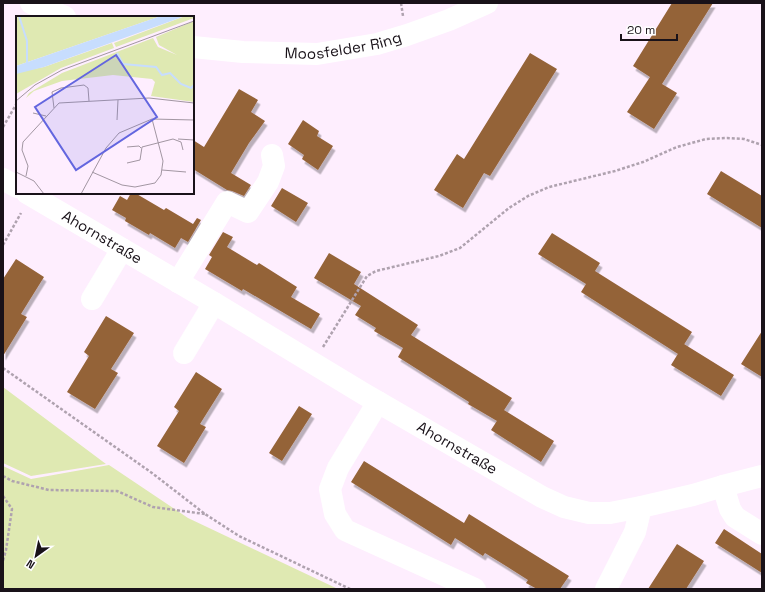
<svg xmlns="http://www.w3.org/2000/svg" width="765" height="592" font-family="'Space Grotesk',sans-serif">
<style>
.green{fill:#dfe9b2}
.building{fill:#946339;filter:url(#shadow)}
.lines{fill:none;stroke-linecap:round;stroke-linejoin:round}
.path{stroke:#afa2af;stroke-width:2.5;stroke-dasharray:3 2;stroke-linecap:butt}
.minor{stroke:#fff;stroke-width:22}
.labels{text-anchor:middle;stroke-width:3;stroke-linejoin:round;paint-order:stroke}
.street-label{font-size:15px;fill:#191219;stroke:#fff}
.inset-river{fill:none;stroke:#c7ddfe;stroke-width:2}
.inset-road{fill:none;stroke:#a296a2;stroke-width:1}
.view{fill:#6366df;fill-opacity:0.15;stroke:#6366df;stroke-width:2}
.inset-edge{fill:none;stroke:#191219;stroke-width:2}
</style>
<defs>
<filter id="shadow"><feDropShadow dx="2.5" dy="4.5" stdDeviation="0" flood-color="#0004"/></filter>
</defs>
<rect width="100%" height="100%" fill="#feeefe"/>
<path class="green" d="M3,387L106,464L31,476L3,463Z
M109,465L188,518L338,589H3V466L31,479Z"/>
<path class="building" d="M672,3H713L662,84L677,93L654,129L627,112L650,77L633,66Z
M530,53L557,69L490,176L484,173L463,208L434,190L457,154L464,159Z
M239,89L258,100L251,112L265,121L249,143L231,173L251,185L244,196L232,191L227,190L193,169V140L204,147Z
M303,120L319,131L317,136L333,146L318,170L302,159L304,155L288,144Z
M721,171L762,196V228L707,194Z
M282,188L308,203L296,222L271,206Z
M131,193H135L164,210L166,208L193,224L197,218L201,220L188,242L181,238L175,248L150,233L149,235L125,221L126,218L112,210L120,196L127,200Z
M223,232L233,237L227,247L257,265L259,263L297,287L291,297L320,314L311,329L243,289L242,291L205,269L212,257L209,255Z
M552,233L600,263L595,271L692,332L678,354L581,292L586,284L538,254Z
M329,253L361,272L354,284L418,325L411,335L512,398L497,421L468,404L469,402L398,357L403,348L374,331L376,328L355,315L361,306L314,278Z
M16,259L44,277L21,314L27,317L3,356V279Z
M106,316L134,333L111,369L118,373L95,409L67,392L89,356L84,352Z
M762,331V377L741,364Z
M684,344L734,375L721,396L671,365Z
M196,372L222,389L200,424L206,427L184,463L157,446L179,411L174,407Z
M299,406L312,414L282,461L269,453Z
M504,410L554,441L541,462L491,430Z
M364,461L464,523L469,514L569,576L560,589H537L526,583L528,580L506,566L485,553L483,556L455,538L451,545L351,482Z
M724,529L762,554V573L715,543Z
M677,544L704,561L686,589H648Z"/>
<g class="lines">
<path class="path" d="M401,3L403,16
M3,127L17,103
M3,245L21,213
M323,347L367,276L376,271L439,256L460,248L509,208L528,196L549,187L615,171L643,162L677,147L706,139L727,138L744,139L762,145
M3,368L152,473L205,514L239,536L350,589
M3,476L12,481L49,490L117,491L153,507L205,514
M3,496L12,509L6,550L3,561"/>
<g class="minor">
<path d="M31,3L65,17"/>
<path id="s1" d="M193,47L243,52L317,54L377,44L407,35L449,20L487,3"/>
<path d="M3,179L17,187"/>
<path id="s2" d="M27,193L214,303L364,394L542,497L564,507L589,513H610L641,507L693,495L723,486L762,476"/>
<path d="M178,282L227,202L248,212L268,182L274,166L272,155"/>
<path d="M92,299L122,249"/>
<path d="M184,353L214,303"/>
<path d="M378,402L338,468L330,489L335,514L345,530L475,589"/>
<path d="M723,486L730,509L735,517L762,534"/>
<path d="M606,589L635,532L641,507"/>
</g>
</g>
<g class="labels">
<g class="street-label">
<text dy="5" stroke="none"><textPath href="#s1" startOffset="151">Moosfelder Ring</textPath></text>
<text dy="5" stroke="none"><textPath href="#s2" startOffset="87">Ahornstraße</textPath></text>
<text dy="5" stroke="none"><textPath href="#s2" startOffset="500">Ahornstraße</textPath></text>
</g>
</g>
<g transform="translate(16 16)">
<rect width="178" height="178" fill="#feeefe"/>
<path d="M0,0H145L0,50ZM169,0H178V2L100,31L98,27ZM178,5V86L135,80L139,66L136,63L97,59L46,65L18,75L10,82L13,77L46,57L137,22L142,31L161,39L143,29L140,21ZM96,27L98,32L45,52L0,78V56L28,51Z" fill="#dfe9b2"/>
<path d="M145,0H169L28,51L0,58V50Z" fill="#c7ddfe"/>
<path class="inset-river" d="M3,0L11,25V48M101,37L107,48L140,51L146,59L154,57L165,68L175,72L178,69"/>
<path class="inset-road" d="M0,85L19,69L46,54L178,5M38,92L36,76L45,72L68,69L72,72L73,85M17,97L30,100M101,104L102,84M162,123L178,124M111,131L123,130L125,132M111,147L124,144L126,131L157,123L165,126L167,134M146,154L170,156M0,156L18,165L28,178M76,156L106,169L119,171L139,167L145,159L147,145L136,103M10,160L12,150L6,134L7,126L43,87L133,82L178,87M65,178L90,132L103,117L136,103L178,104"/>
<path class="view" d="M100,39L141,101L60,154L19,91Z"/>
<rect width="178" height="178" class="inset-edge"/>
</g>
<rect width="765" height="592" fill="none" stroke="#191219" stroke-width="8"/>
<g transform="translate(36 556) rotate(213)" stroke="#ffffff" stroke-width="3" paint-order="stroke">
<path d="M0-3L7 15L0 10L-7 15Z" fill="#191219"/>
<text y="-6" font-size="11" font-weight="bold" text-anchor="middle" fill="#191219">N</text>
</g>
<path d="M621 34v6h56v-6" fill="none" stroke="#191219" stroke-width="2"/>
<text x="627" y="34" font-size="12" fill="#191219" stroke="#ffffff" stroke-width="3" paint-order="stroke">20 m</text>
</svg>
